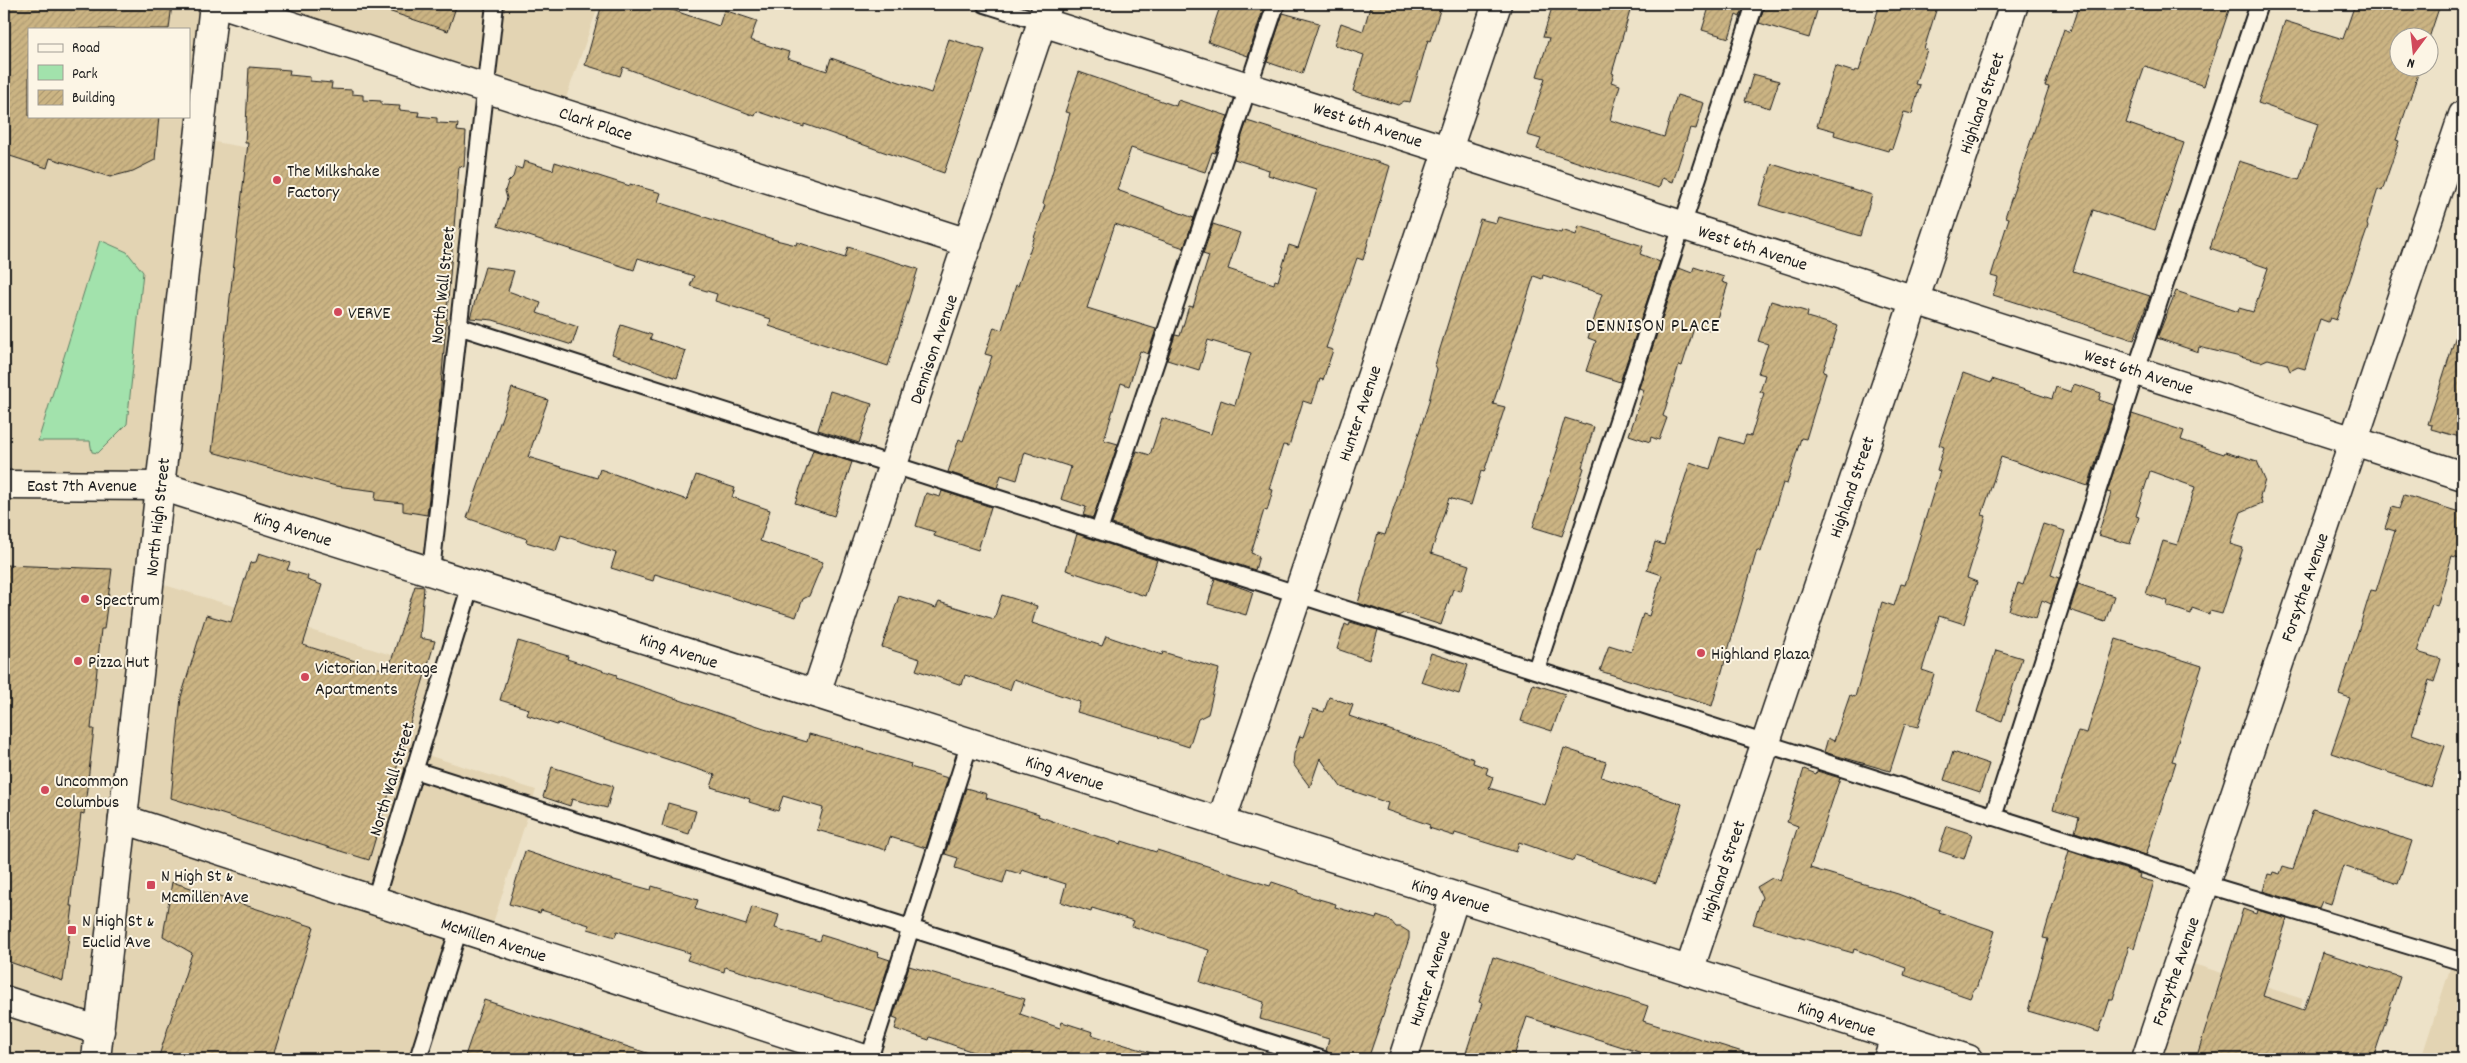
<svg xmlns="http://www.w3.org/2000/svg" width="2467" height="1063" font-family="Dekko,sans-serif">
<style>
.built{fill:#e3d4b3;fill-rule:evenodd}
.green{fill:#a2e2ac;stroke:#5f7f64}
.building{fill:url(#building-hatch);stroke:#1c1c1c}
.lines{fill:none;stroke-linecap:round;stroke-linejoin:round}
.service-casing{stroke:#1c1c1c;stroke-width:20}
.minor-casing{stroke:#1c1c1c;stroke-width:31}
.tertiary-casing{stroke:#1c1c1c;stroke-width:31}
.primary-casing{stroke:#1c1c1c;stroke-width:31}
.service{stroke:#fcf5e5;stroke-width:16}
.minor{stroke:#fcf5e5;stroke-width:28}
.tertiary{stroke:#fcf5e5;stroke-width:28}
.primary{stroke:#fcf5e5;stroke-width:28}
.poi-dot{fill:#d1495b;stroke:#fcf5e5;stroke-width:2}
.labels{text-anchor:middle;stroke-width:4;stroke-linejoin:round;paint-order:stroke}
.street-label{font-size:18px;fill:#1c1c1c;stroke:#fcf5e5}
.poi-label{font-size:18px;fill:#1c1c1c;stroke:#fcf5e5;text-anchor:start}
.neighbourhood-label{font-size:19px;letter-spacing:1px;fill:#1c1c1c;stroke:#fcf5e5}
</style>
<defs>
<pattern id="building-hatch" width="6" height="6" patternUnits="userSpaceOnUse" patternTransform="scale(1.25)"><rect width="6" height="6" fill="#cbb483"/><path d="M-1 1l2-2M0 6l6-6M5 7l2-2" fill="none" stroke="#ae9a71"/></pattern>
</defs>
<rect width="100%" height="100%" fill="#ede2c8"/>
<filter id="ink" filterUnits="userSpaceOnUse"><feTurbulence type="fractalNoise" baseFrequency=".02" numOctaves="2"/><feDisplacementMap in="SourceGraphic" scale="10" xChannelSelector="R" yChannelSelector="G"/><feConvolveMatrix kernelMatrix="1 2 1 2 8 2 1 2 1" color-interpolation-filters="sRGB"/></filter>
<g filter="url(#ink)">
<path class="built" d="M4,4H217L158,583L443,671L418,752L536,790L493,923L455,911L412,1059H4ZM29,29H189V116H29Z
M231,4H599L561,112Z
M209,141L466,186L429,558L172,477Z
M2459,941L2463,942V1059H2421Z
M2181,960L2303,999L2284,1059H2149Z"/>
<path class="green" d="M100,240L127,252L143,272L127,424L98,453L92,452L90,441H38Z"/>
<path class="building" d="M4,4H172L169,29H29V116H159L155,160L133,171L110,177L50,158L47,168L4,154Z
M380,4H457L448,31L379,8Z
M602,4H655L719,26L724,10L757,21L750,40L789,52L787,58L827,71L831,58L931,93L949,39L985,50L944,173L804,124V127L757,111L755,116L623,67L620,76L585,65Z
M1221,4H1255L1264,7L1248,56L1208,42Z
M1371,4H1442L1430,41L1428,40L1410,102L1404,101L1398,105L1353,91L1364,55L1334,45L1341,23L1363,31Z
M1553,4H1632L1612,73L1614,74L1611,82L1620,85L1610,120L1664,137L1677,95L1704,103L1696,129L1690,128L1673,182L1662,178L1659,188L1608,172L1537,149L1541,139L1527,135L1545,78L1537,76L1549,38L1543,37Z
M1710,4H1745L1740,17L1736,15L1729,38L1702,30Z
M1765,4H1819L1809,38L1759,23Z
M1880,4H1938L1924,49L1927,50L1915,84L1920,85L1912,114L1904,112L1892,149L1889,148L1888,151L1834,135L1835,131L1817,126L1835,66L1854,72L1855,70L1859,71Z
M2079,4H2231L2204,86L2145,66L2139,83L2126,123L2184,143L2155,230L2093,210L2073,271L2150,296L2134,340L1993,295L1998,278L1991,276L2009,218L2005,217L2049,87L2045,86L2064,29L2070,32Z
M2355,4H2426L2439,8L2429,38H2400V68H2419V71L2396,140L2399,141L2382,191L2378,189L2367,224L2368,227L2336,320L2330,318L2328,322L2320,319L2305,369L2298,367L2290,371L2287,364L2268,359L2261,362L2199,347L2198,352L2157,338L2176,291L2238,312L2239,308L2253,312L2268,268L2210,248L2239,161L2299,180L2314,137L2318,124L2258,103L2285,21L2343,39Z
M1283,13L1319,23L1302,74L1267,62Z
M249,67L290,70L289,75L310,77V81L332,83L331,89L352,90V94L363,95V100L381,101V105L400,106L399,110L419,112L418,116L437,118V123L458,124L457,131L466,132L464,167L459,166L439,411L427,515L403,511V503L375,500L376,491L336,486L212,452L248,143H245Z
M1079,72L1176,106L1178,100L1228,116L1215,153L1212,152L1205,172L1131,148L1117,190L1194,218L1184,248L1115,224L1087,308L1156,329L1148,354L1140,351L1129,386L1121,383L1104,440L1118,444L1093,518L1083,515L1086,507L1061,499L1071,467L1025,452L1017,480L1001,475L997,488L948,472L959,439L963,441L992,356L985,354L994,327L1002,330L1016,285L1018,286L1045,205L1043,204L1070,113L1065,112Z
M1753,74L1779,81L1770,108L1745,101Z
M1247,121L1390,166L1363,260L1357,258L1326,348L1333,350L1323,380L1320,379L1312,404L1303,401L1289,446L1283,445L1269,489L1273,490L1267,511L1264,510L1251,553L1259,556L1255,570L1112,524L1137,451L1150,455L1162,418L1211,434L1221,400L1235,405L1251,353L1208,340L1199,370L1167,360L1175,335L1180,336L1189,306L1193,307L1209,256L1203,254L1213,224L1240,233L1228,269L1274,284L1275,280L1278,281L1289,245L1298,248L1317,190L1268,175L1269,170L1234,159Z
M524,161L553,170L555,162L630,186V184L661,193L658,202L776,240L796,245L797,242L845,258L848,247L918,269L888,366L769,326L771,319L715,301L717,294L690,286L694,276L638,258L634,270L498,226L507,198L505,191L508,182L513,177L516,167L522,169Z
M1772,164L1872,195L1860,236L1759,205Z
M1498,217L1561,233L1562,230L1576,235L1579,226L1643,246L1640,254L1660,262L1620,382L1586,371L1596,341L1588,338L1602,294L1543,275L1542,279L1534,276L1493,404L1505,407L1484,472L1481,471L1471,505L1449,498L1431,553L1469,565L1461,591L1453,589L1441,625L1404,613L1398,616L1358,603L1378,533L1385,535L1428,405L1437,369L1435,365L1480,219L1496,223Z
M485,267L514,271L508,291L541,303L537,313L578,327L572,345L493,320L470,318Z
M1694,267L1724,277L1722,282L1728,284L1713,331L1695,325L1682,366L1679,365L1663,416L1667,418L1659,440L1651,437L1650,442L1629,435L1644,390L1639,388L1679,268L1692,273Z
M1771,301L1808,312L1807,317L1838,326L1823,372L1826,373L1806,439L1801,438L1787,484L1783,483L1761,552L1757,550L1712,706L1600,671L1609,645L1631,652L1643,614L1649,616L1662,575L1647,570L1655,542L1664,545L1690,462L1710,469L1720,437L1743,444L1746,435L1751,436L1764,393L1760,392L1765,375L1758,373L1768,344L1758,341Z
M621,325L652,335L650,339L686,351L677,378L612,354Z
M2458,329L2463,330V438L2431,429L2432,425L2428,424Z
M1963,373L1991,383L1992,379L2052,399L2056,387L2071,392L2074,384L2101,393L2099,400L2114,405L2088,486L2001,457L1982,515L1986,516L1967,578L1977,582L1964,624L1939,616L1922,670L1934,674L1918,727L1905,724L1890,771L1824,752L1828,738L1834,741L1850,695L1855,697L1882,602L1894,606L1901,584L1905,585L1940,471L1937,470L1944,447L1939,445Z
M512,388L548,400L528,457L597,478L600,469L687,500L696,475L735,488L732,497L770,510L760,541L823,562L809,596L803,599L796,617L655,574L653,581L611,568L616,553L561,535L556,551L526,542L527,539L467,518Z
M830,391L872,404L859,443L818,430Z
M2132,414L2184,431L2181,440L2224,454L2225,452L2238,456V455L2257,461L2265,480L2260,496L2262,503L2241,512L2230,544L2243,548L2222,614L2210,611L2209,614L2192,608L2191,614L2167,606L2168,601L2146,594L2163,541L2177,545L2195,487L2150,471L2136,516L2139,517L2130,544L2098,535L2111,493L2107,492Z
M1565,418L1594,427L1582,467L1584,468L1562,536L1533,527L1558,448H1556Z
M813,450L852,462L834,516L795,503Z
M942,491L991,507L978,550L934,536L935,532L916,526L926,493L940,497Z
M2404,495L2463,513V559L2452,556L2437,606L2432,604L2417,652L2441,659L2434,682L2429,680L2412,734L2445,746L2431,787L2331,753L2350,698L2339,694L2371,590L2376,591L2395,531L2385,528L2392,507L2399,509Z
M2043,524L2065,531L2051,575L2059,578L2051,604L2042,600L2036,618L2009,610L2018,583L2023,585Z
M1077,534L1157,560L1145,596L1066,570Z
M259,553L290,563L287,570L308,576L307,580L322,585L303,645L388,671L415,586L424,587L420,638L435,641L369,860L171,798L181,697L206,615L231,622L250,563L256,562Z
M4,565L112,569L104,629H101L91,729H94L84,814L81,813L70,906H73L63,981L4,960Z
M1215,578L1253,592L1246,615L1208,604Z
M2078,584L2114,596L2105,622L2070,610Z
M1002,595L1037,606L1032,623L1102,646L1106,636L1162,655L1163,652L1219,669L1208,714L1198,719L1189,747L1158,737L1159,736L1077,712L1080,702L1014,679L1010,690L965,675L962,685L916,670L920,659L882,647L899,596L936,608L939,602L994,619Z
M1350,622L1378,630L1369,660L1337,649L1345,624L1349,626Z
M2116,639L2202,666L2172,761L2176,762L2146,855L2075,832L2079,817L2053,809L2078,731L2087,733Z
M518,641L568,656L567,659L617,675L616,678L764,729L807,742L809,734L842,743L911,764L910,767L948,778L926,848L890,837L886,850L817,830L823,808L783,796L778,811L749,802L750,799L711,787L715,775L558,723L557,725L527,715L529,709L500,700Z
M1996,650L2022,658L2002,721L1977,712Z
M1431,653L1468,665L1459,694L1421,682Z
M1533,684L1565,694L1552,731L1521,721Z
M1329,697L1353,705L1349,716L1474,759L1473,763L1488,768L1486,774L1493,777L1489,788L1545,805L1564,748L1606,762L1601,777L1682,804L1656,883L1575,856L1573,861L1519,842L1516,852L1455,833L1454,836L1429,828L1430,825L1386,810L1388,803L1341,787L1320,758L1310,787L1293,764L1294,754L1300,736L1303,737L1313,709L1324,712Z
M1953,752L1989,764L1980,792L1944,780Z
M552,767L613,786L607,808L572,799L570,806L543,797Z
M1804,769L1816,774L1817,771L1840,778L1810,868L1898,894L1940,910L1939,912L1995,931L1976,989H1974L1970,998L1904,975L1906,968L1854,949L1853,953L1753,924L1762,897L1757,887L1772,878L1780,881L1798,826L1787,822Z
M966,788L987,794L986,798L1039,814L1038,816L1078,830L1121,844L1122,841L1156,852L1157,850L1270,886L1272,882L1299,891L1298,893L1336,904L1335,907L1376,919L1377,916L1391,921L1396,927H1401L1409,932V939L1368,1059H1350L1329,1053L1326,1051L1329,1039L1260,1019L1264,1002L1200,982L1209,950L1132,926L1134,921L1092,908L1091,912L1061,902L1066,884L1022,870L1020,874L1007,870L1003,883L955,868L958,858L945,854Z
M668,803L696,811L689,834L662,826Z
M2313,809L2412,841L2398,884L2343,866L2331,904L2322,901L2319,908L2263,891L2268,874L2272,875L2273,872L2280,874L2283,866L2293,869Z
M1947,826L1972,834L1964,859L1939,851Z
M525,851L603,877L651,890L652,886L698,900L695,909L746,925L752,907L779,915L775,928L819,941L821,935L879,953L878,956L890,960L874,1011L725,967L724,972L687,960L690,953L617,931L615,937L588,929L589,925L541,910L540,913L509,904Z
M2069,851L2140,874L2139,878L2154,882L2134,948L2129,946L2113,999H2110L2099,1032L2028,1011L2048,939L2043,938Z
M172,882L314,927L272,1059H158L192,953L163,936Z
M2243,909L2256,914L2257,910L2287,919L2263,996L2304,1010L2322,952L2400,977L2373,1059H2196Z
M1493,957L1648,1006L1643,1021L1749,1054L1748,1059H1661L1527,1017L1513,1059H1464L1482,1003L1479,1002Z
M909,966L1025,999L1020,1014L1060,1028L1062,1022L1093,1032L1092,1035L1155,1054V1059H978L979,1054L930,1037L929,1040L895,1029L898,1019L893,1017Z
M484,1000L653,1055V1059H464Z"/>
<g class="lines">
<defs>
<path id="service" d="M985,4L1042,22
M458,326L2205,884L2463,962
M1099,531L1276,4
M431,571L495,4
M1536,670L1755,4
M414,770L1321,1059
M1993,817L2136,370L2259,4
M375,900L471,584
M418,1059L459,928
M869,1059L970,742"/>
<path id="minor" d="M223,4L968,243
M1042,22L1479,160L2463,476
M816,693L1048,4
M123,819L865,1059
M1221,822L1497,4
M1689,971L2014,4
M4,1000L100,1031
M1403,1059L1455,897
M1888,1059L1895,1036
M2146,1059L2463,115"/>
<path id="tertiary" d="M4,485L161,486L1968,1059"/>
<path id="primary" d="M96,1059L214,4"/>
</defs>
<use href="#service" class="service-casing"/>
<use href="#minor" class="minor-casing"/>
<use href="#tertiary" class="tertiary-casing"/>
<use href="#primary" class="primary-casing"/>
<use href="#service" class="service"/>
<use href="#minor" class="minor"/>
<use href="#tertiary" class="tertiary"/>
<use href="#primary" class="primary"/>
</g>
</g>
<g class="poi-dot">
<circle cx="277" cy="180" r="5"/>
<circle cx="338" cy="312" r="5"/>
<circle cx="85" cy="599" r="5"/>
<circle cx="1701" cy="653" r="5"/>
<circle cx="78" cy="661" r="5"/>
<circle cx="305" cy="677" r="5"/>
<circle cx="45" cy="790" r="5"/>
<rect x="146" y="880" width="10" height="10" rx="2.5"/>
<rect x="67" y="925" width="10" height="10" rx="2.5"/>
</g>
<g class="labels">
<g class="street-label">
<text transform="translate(1981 103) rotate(-71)" y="6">Highland Street</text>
<text transform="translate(596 123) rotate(18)" y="6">Clark Place</text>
<text transform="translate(1368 124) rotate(18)" y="6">West 6th Avenue</text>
<text transform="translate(1753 247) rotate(18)" y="6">West 6th Avenue</text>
<text transform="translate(442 285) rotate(-84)" y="6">North Wall Street</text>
<text transform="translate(933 349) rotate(-71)" y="6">Dennison Avenue</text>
<text transform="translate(2139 371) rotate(18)" y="6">West 6th Avenue</text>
<text transform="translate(1359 413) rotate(-71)" y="6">Hunter Avenue</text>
<text x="82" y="491">East 7th Avenue</text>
<text transform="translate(1851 487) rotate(-71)" y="6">Highland Street</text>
<text transform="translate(157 517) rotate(-84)" y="6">North High Street</text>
<text transform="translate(293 528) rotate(18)" y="6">King Avenue</text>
<text transform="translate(2304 587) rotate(-71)" y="6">Forsythe Avenue</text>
<text transform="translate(679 650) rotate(18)" y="6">King Avenue</text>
<text transform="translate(1065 772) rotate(18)" y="6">King Avenue</text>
<text transform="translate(391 779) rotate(-73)" y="6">North Wall Street</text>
<text transform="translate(1722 871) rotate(-71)" y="6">Highland Street</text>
<text transform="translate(1451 895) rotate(17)" y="6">King Avenue</text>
<text transform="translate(494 939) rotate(18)" y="6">McMillen Avenue</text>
<text transform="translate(2175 971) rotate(-71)" y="6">Forsythe Avenue</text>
<text transform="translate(1429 978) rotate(-72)" y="6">Hunter Avenue</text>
<text transform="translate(1837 1018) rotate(18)" y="6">King Avenue</text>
</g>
<g class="poi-label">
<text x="287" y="176">The Milkshake<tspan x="287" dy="21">Factory</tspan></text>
<text x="348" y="318">VERVE</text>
<text x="95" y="605">Spectrum</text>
<text x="1711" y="659">Highland Plaza</text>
<text x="88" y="667">Pizza Hut</text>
<text x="315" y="673">Victorian Heritage<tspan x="315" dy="21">Apartments</tspan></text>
<text x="55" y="786">Uncommon<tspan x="55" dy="21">Columbus</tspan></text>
<text x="161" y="881">N High St &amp;<tspan x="161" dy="21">Mcmillen Ave</tspan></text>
<text x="82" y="926">N High St &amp;<tspan x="82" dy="21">Euclid Ave</tspan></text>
</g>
<g class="neighbourhood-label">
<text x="1653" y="331">DENNISON PLACE</text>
</g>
</g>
<rect width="2467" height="1063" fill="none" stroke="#fcf5e5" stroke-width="20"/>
<rect x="10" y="10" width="2447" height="1043" fill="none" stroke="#1c1c1c" stroke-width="2" filter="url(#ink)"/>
<rect x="28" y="28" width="162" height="90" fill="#fcf5e5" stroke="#a29e95"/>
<rect x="38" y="44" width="25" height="8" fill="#fcf5e5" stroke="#a29e95"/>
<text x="72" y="52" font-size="15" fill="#1c1c1c">Road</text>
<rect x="38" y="65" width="25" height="15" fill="#a2e2ac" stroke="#a29e95"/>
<text x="72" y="78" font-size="15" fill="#1c1c1c">Park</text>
<rect x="38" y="90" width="25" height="15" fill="url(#building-hatch)" stroke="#a29e95"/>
<text x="72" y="102" font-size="15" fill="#1c1c1c">Building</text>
<g transform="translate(2414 52) rotate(195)"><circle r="24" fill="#fcf5e5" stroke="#a29e95"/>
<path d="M0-4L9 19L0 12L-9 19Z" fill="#d1495b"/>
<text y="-8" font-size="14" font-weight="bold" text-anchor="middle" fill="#1c1c1c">N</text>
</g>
</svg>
